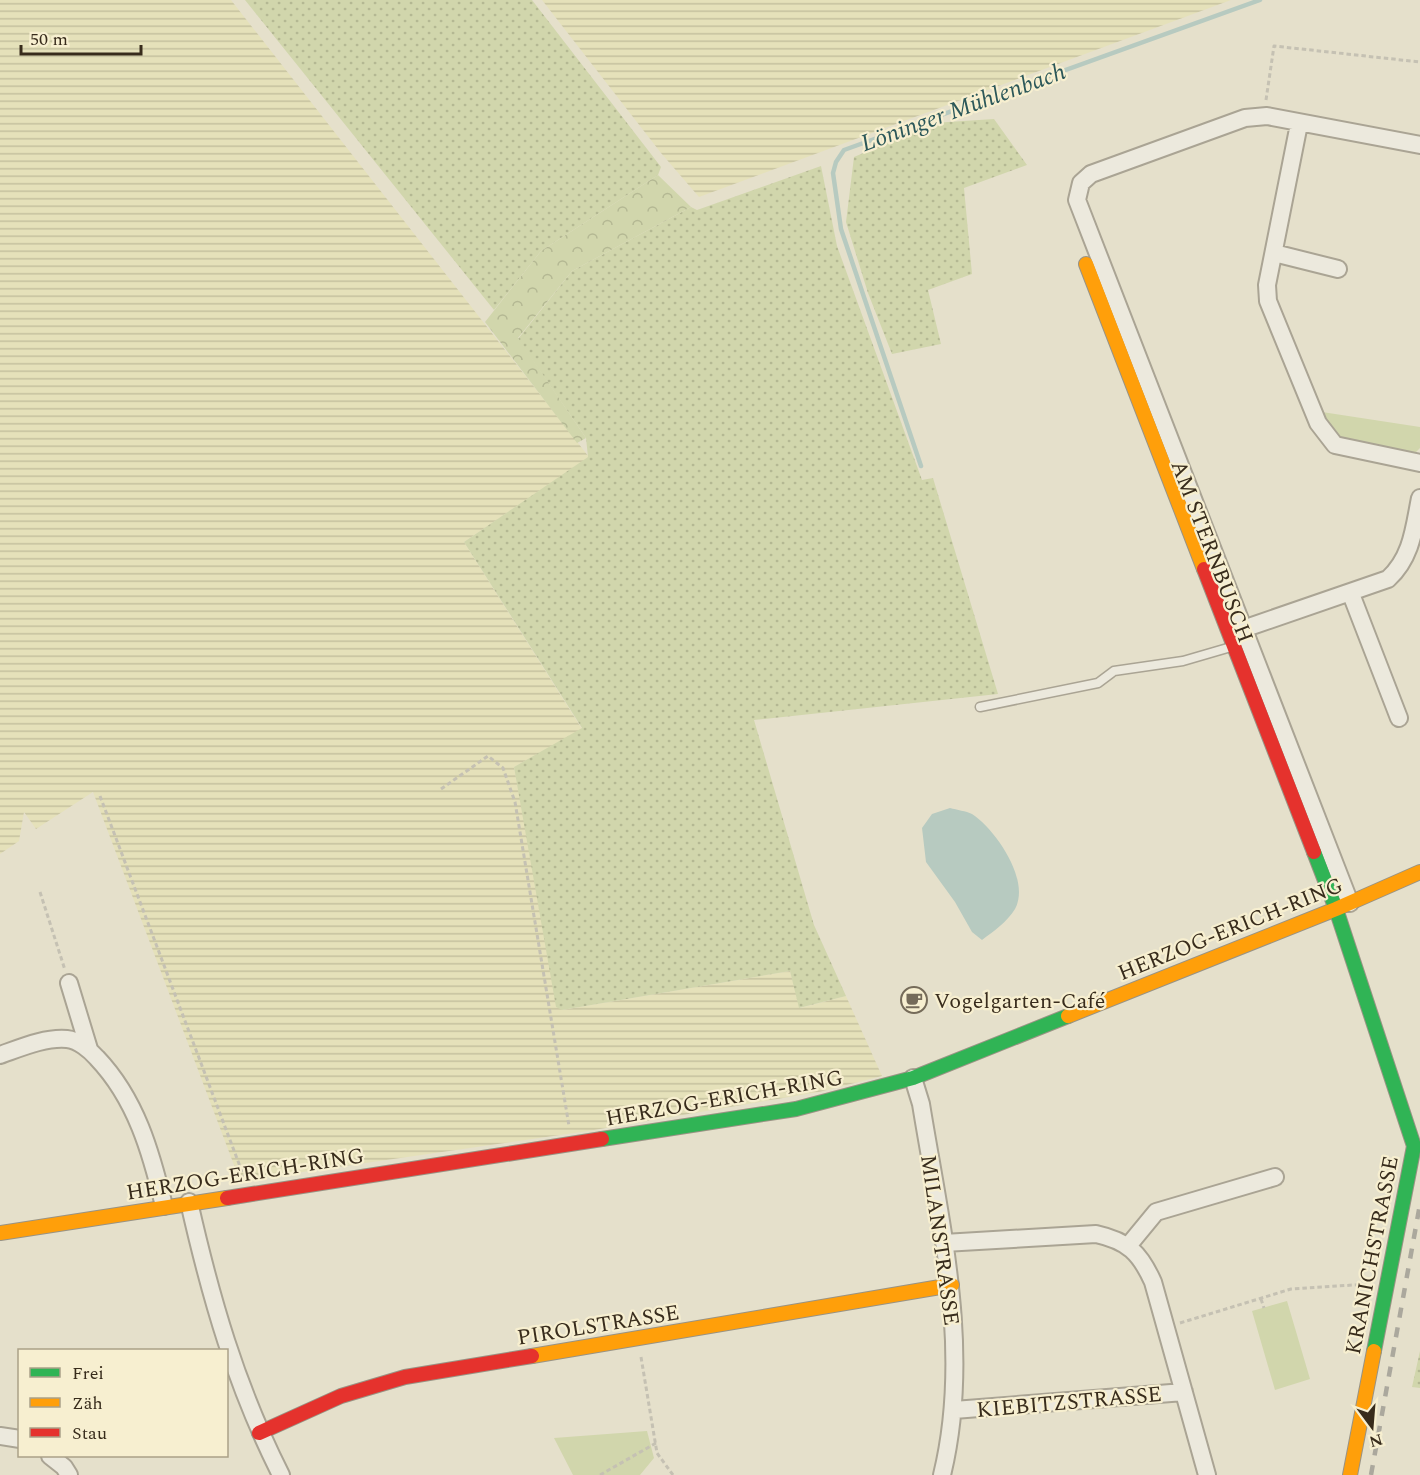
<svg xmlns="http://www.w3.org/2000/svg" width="1420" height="1475" font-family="Spectral,serif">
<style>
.farmland{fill:url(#farmland-rules)}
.grass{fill:url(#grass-dots)}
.forest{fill:url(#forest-crowns)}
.park{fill:#d1d6ac}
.water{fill:#b7cac0}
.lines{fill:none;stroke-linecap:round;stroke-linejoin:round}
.stream{stroke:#b7cac0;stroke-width:4.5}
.lane-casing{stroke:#aaa494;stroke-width:11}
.street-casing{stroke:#aaa494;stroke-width:20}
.fast-casing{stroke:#999384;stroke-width:16}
.slow-casing{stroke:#999384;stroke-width:16}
.jam-casing{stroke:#999384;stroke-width:16}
.path{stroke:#c5c1b3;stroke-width:3;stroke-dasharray:4.5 3;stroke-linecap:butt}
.lane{stroke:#ece9dd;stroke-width:8}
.street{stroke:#ece9dd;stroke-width:16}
.fast{stroke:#30b455;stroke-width:14}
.slow{stroke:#ff9f0a;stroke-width:14}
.jam{stroke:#e5322d;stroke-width:14}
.rail{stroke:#aba89d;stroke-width:4.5;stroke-dasharray:10 10;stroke-linecap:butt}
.labels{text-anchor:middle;stroke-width:4.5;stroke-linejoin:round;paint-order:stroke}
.street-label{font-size:22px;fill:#382c1c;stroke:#f7efd0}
.poi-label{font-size:22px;fill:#382c1c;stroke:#f7efd0;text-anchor:start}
.water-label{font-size:24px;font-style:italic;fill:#2b5759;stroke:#f7efd0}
</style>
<defs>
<pattern id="farmland-rules" width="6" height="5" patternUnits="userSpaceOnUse" patternTransform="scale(1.5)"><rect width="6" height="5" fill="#e5e1ba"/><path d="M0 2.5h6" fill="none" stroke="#c5c19f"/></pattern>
<pattern id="grass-dots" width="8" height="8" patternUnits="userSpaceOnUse" patternTransform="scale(1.5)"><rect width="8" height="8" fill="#d1d6ac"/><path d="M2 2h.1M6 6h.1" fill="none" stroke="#b4b893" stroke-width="1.8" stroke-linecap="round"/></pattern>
<pattern id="forest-crowns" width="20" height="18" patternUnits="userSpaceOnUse" patternTransform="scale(1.5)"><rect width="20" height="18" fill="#d1d6ac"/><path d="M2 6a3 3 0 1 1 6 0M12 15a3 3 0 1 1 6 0" fill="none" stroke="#b4b893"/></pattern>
</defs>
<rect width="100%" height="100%" fill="#e5e0cb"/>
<path class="farmland" d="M0,0H231L589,457L464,542L582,729L514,767L562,1010L790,971L800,1008L846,996L882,1076L819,1092L588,1131L240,1181L93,792L36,829L24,812L19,841L0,854Z
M542,0H1231L699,197L661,153Z"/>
<path class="grass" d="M245,0H532L661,167L658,175L541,251L494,310Z
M994,119L1027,165L964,188L972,274L928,290L941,344L892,354L868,293L846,222L854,157L933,123Z
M821,166L837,246L922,480L933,478L998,694L754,720L814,925L846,996L799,1008L790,971L562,1010L556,1007L514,767L582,728L464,542L588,457L586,438L518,339L572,271L691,207L697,210Z
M1420,1351V1388L1412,1387Z"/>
<path class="forest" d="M658,175L691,207L572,271L518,338L586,438L577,443L485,322L541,251Z"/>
<path class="park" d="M1322,412L1420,427V448L1415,453L1352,444L1332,431Z
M1287,1301L1310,1379L1275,1390L1252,1311Z
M647,1431L654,1458L640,1475H573L554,1438Z"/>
<path class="water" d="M950,808C957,810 966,811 972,814C995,829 1031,880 1015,909C1007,922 994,931 982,940L972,932L955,902L926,862L922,828L932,814Z"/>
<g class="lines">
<path class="stream" d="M921,466L841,229L833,173L836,162L844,150L1260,0"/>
<defs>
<path id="lane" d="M980,707L1098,683L1114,671L1183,661L1231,647"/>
<path id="street" d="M1299,124L1267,285L1268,301L1318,423L1335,445L1420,463
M1274,253L1338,269
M1351,594L1399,718
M1243,629L1388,579C1412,557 1414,528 1420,498
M1350,903L1077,200L1081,183L1091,174L1245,118L1267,116L1420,145
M69,983L89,1049
M0,1055C20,1048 45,1037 67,1039C78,1040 90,1050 97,1058C136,1099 151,1152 164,1206
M913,1078L921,1104C941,1227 972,1352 942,1475
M189,1202C211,1299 236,1386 281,1475
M944,1243L1096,1234C1128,1241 1140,1253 1153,1282L1207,1475
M1128,1246L1156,1212L1275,1177
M954,1410L1184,1392
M0,1436L20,1439
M50,1456L64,1467L69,1475"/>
<path id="fast" d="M1314,852L1336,909L1414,1146L1374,1351
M602,1139L796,1109L913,1078L1068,1016"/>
<path id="slow" d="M1086,264L1204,569
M1068,1016L1336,909L1420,872
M0,1233L227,1198
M532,1356L952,1285
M1350,1475L1374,1351"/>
<path id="jam" d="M1204,569L1314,852
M227,1198L602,1139
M259,1433L341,1396L405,1377L532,1356"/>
</defs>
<use href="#lane" class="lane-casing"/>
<use href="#street" class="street-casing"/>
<use href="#fast" class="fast-casing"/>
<use href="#slow" class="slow-casing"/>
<use href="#jam" class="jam-casing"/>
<path class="path" d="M1266,100L1274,46L1420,62
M441,789L488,756L503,768L515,802L569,1126
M100,796L244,1177
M40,892L65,970
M1261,1299L1264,1308
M1180,1323L1291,1289L1369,1284
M641,1357L657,1453L673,1475
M600,1475L656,1443"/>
<use href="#lane" class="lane"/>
<use href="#street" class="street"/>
<use href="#fast" class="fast"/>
<use href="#slow" class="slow"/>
<use href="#jam" class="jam"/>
<path class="rail" d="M1371,1475L1420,1204"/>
</g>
<defs>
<symbol id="cafe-ring" viewBox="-11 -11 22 22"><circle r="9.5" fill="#f7efd0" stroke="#756b59" stroke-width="1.5"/><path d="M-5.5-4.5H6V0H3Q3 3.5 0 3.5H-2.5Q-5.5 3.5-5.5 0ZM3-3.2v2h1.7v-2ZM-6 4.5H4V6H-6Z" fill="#756b59"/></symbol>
</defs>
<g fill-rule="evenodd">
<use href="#cafe-ring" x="899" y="985" width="30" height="30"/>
</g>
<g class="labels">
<g class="street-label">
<text transform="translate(1213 551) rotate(69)" y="8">AM STERNBUSCH</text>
<text transform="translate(1230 928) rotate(-22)" y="8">HERZOG-ERICH-RING</text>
<text transform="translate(724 1097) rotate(-10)" y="8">HERZOG-ERICH-RING</text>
<text transform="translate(245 1173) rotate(-9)" y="8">HERZOG-ERICH-RING</text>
<text transform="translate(941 1240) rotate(82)" y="8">MILANSTRASSE</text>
<text transform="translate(1371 1255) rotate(-79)" y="8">KRANICHSTRASSE</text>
<text transform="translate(598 1324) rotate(-9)" y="8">PIROLSTRASSE</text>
<text transform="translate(1069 1401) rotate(-5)" y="8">KIEBITZSTRASSE</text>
</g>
<g class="poi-label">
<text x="934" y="1008">Vogelgarten-Café</text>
</g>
<g class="water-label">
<text transform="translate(963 107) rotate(-20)" y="8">Löninger Mühlenbach</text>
</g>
</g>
<rect x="18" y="1349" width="210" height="108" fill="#f7efd0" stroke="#aba188" stroke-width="1.5"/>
<rect x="30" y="1368" width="30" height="9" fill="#30b455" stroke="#aba188" stroke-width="1.5"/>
<text x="72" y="1379" font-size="18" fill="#382c1c">Frei</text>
<rect x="30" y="1398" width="30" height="9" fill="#ff9f0a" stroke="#aba188" stroke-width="1.5"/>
<text x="72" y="1409" font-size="18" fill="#382c1c">Zäh</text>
<rect x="30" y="1428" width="30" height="9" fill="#e5322d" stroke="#aba188" stroke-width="1.5"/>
<text x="72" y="1439" font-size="18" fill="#382c1c">Stau</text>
<g transform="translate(1372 1427) rotate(164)" stroke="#f7efd0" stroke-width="4.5" paint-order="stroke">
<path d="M0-4.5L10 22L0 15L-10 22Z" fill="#382c1c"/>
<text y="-9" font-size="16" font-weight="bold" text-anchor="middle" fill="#382c1c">N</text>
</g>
<path d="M21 45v9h120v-9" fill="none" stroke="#382c1c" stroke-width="3"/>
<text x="30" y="45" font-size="18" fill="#382c1c" stroke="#f7efd0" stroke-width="4.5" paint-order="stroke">50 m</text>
</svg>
